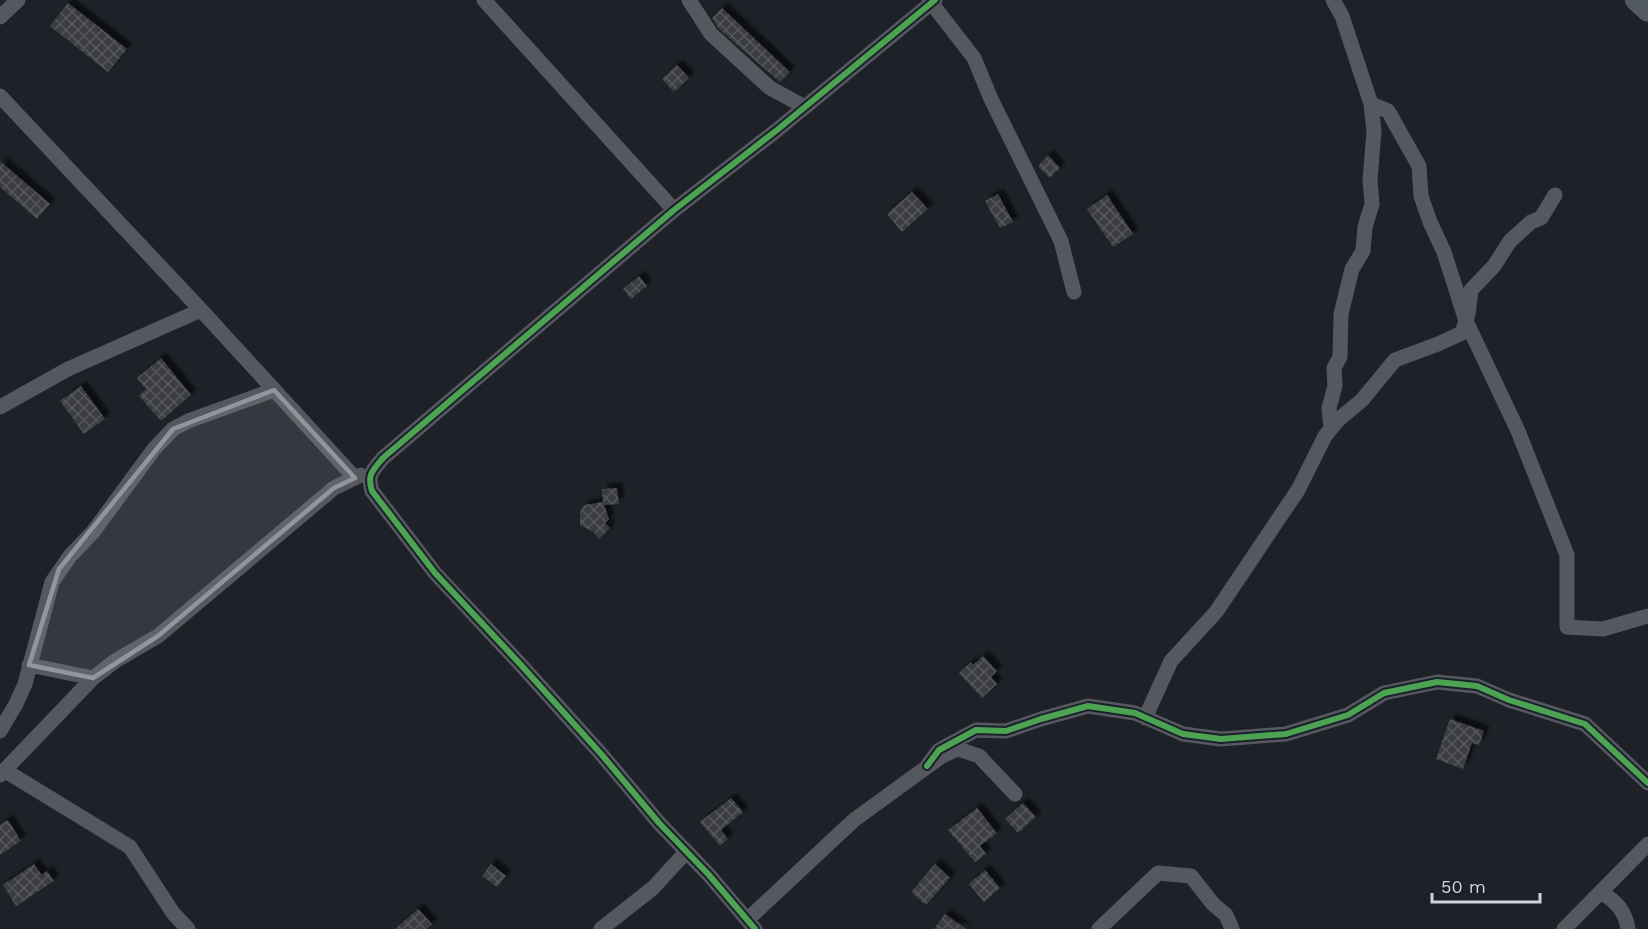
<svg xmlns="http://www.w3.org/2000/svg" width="1648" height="929" font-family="'Work Sans',sans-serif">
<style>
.building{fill:url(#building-cross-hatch);filter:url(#shadow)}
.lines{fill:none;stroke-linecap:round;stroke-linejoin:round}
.minor{stroke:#55585e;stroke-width:15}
.highway{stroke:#535961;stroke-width:22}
.cycleway-casing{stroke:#1b212b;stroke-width:10}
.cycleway{stroke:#4ca352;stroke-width:6}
.marked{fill:#91959c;fill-opacity:0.2;stroke:#91959c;stroke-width:4.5;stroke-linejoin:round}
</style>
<defs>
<pattern id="building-cross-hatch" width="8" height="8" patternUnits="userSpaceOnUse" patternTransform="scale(1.5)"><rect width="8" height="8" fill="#3a3d42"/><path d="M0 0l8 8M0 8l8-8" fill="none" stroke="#55585d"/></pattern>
<filter id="shadow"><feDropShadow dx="5.5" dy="-5.5" stdDeviation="1.5" flood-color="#0009"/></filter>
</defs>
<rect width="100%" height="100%" fill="#1e2228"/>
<path class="building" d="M68,3L127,49L108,72L50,26Z
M722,8L790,72L780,82L718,28L712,18Z
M677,65L689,78L674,92L662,79Z
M1048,155L1060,168L1050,178L1038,166Z
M0,161L50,204L37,219L0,187Z
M912,192L928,209L902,232L887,214Z
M998,194L1013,222L1000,228L985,201Z
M1107,195L1133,234L1113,247L1087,209Z
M639,276L647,286L631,299L623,289Z
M161,358L191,395L161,421L139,396L146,389L137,378Z
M81,386L105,419L84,434L60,401Z
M617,488L619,504L604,505L609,519L605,523L610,528L599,539L594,532L580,525V512L584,505L603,502L602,489Z
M983,656L997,671L991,677L997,684L982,698L959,673L971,662L973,665Z
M1450,719L1484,731L1479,745L1472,743L1463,769L1436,759Z
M731,798L743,812L721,830L728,839L720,846L700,822Z
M1023,803L1036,817L1018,833L1005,819Z
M977,808L997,833L980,846L986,854L975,862L948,830Z
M8,820L21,841L0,855V825Z
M34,864L42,875L47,871L54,881L16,906L3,885Z
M491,864L506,876L497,887L482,876Z
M935,864L950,878L926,905L911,892Z
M985,870L1000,888L984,902L969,884Z
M418,909L432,924L426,929H395Z
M945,914L966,929H934Z"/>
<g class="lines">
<path class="minor" d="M484,0L674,210
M689,0L711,34L770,88L805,107
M929,0L974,58L991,99L1061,241L1074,292
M1333,0L1342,16L1371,104L1388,111L1419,166L1421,196L1430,222L1444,252L1466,321L1518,431L1567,555V627L1603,629L1648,616
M0,17L18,0
M0,96L201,310L355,478
M0,407L68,369L201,310
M1331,429L1329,408L1335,386L1334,368L1340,357L1341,314L1352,269L1363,251L1365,227L1372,204L1370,180L1374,131L1371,104
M29,665L93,678
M1145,718L1171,661L1216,612L1298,490L1325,436L1338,420L1362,400L1395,360L1438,344L1462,333L1468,314L1471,290L1494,266L1510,241L1531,222L1541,218L1555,195
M0,731L16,704L25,684L52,582L70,556L93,532L154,449L173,429L188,421L274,390
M927,766L939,750L976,730L1006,731L1041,719L1088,706L1135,713L1183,734L1221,739L1286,734L1348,715L1384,693L1437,682L1477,686L1509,700L1585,724L1648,783
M4,770L130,847L173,913L188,929
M0,775L93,678L115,661L158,636L334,488L361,475
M1602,893C1617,902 1625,911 1628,929
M747,920L854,820L942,756L958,749L979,756L1015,794
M601,929L653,888L686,852
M755,929L709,875L659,823L602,755L521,665L435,573L372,491C367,475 372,471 383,458L674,210L777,130L935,0
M1099,929L1158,873L1191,876L1213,904L1226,915L1232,929
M1564,929L1648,844"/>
<path class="highway" d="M1636,0L1648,11"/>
<defs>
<path id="cycleway" d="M927,766L939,750L976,730L1006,731L1041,719L1088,706L1135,713L1183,734L1221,739L1286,734L1348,715L1384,693L1437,682L1477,686L1509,700L1585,724L1648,783
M755,929L709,875L659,823L602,755L521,665L435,573L372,491C367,475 372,471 383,458L674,210L777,130L935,0"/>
</defs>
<use href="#cycleway" class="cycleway-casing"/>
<use href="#cycleway" class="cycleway"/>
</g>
<path class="marked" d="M274,390L355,478L334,488L158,636L93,678L29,665L59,569L173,429Z"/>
<path d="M1432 893v9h108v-9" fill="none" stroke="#cfd3da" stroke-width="3"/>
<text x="1441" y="893" font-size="18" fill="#cfd3da" stroke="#1b212b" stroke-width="4.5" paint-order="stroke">50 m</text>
</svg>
